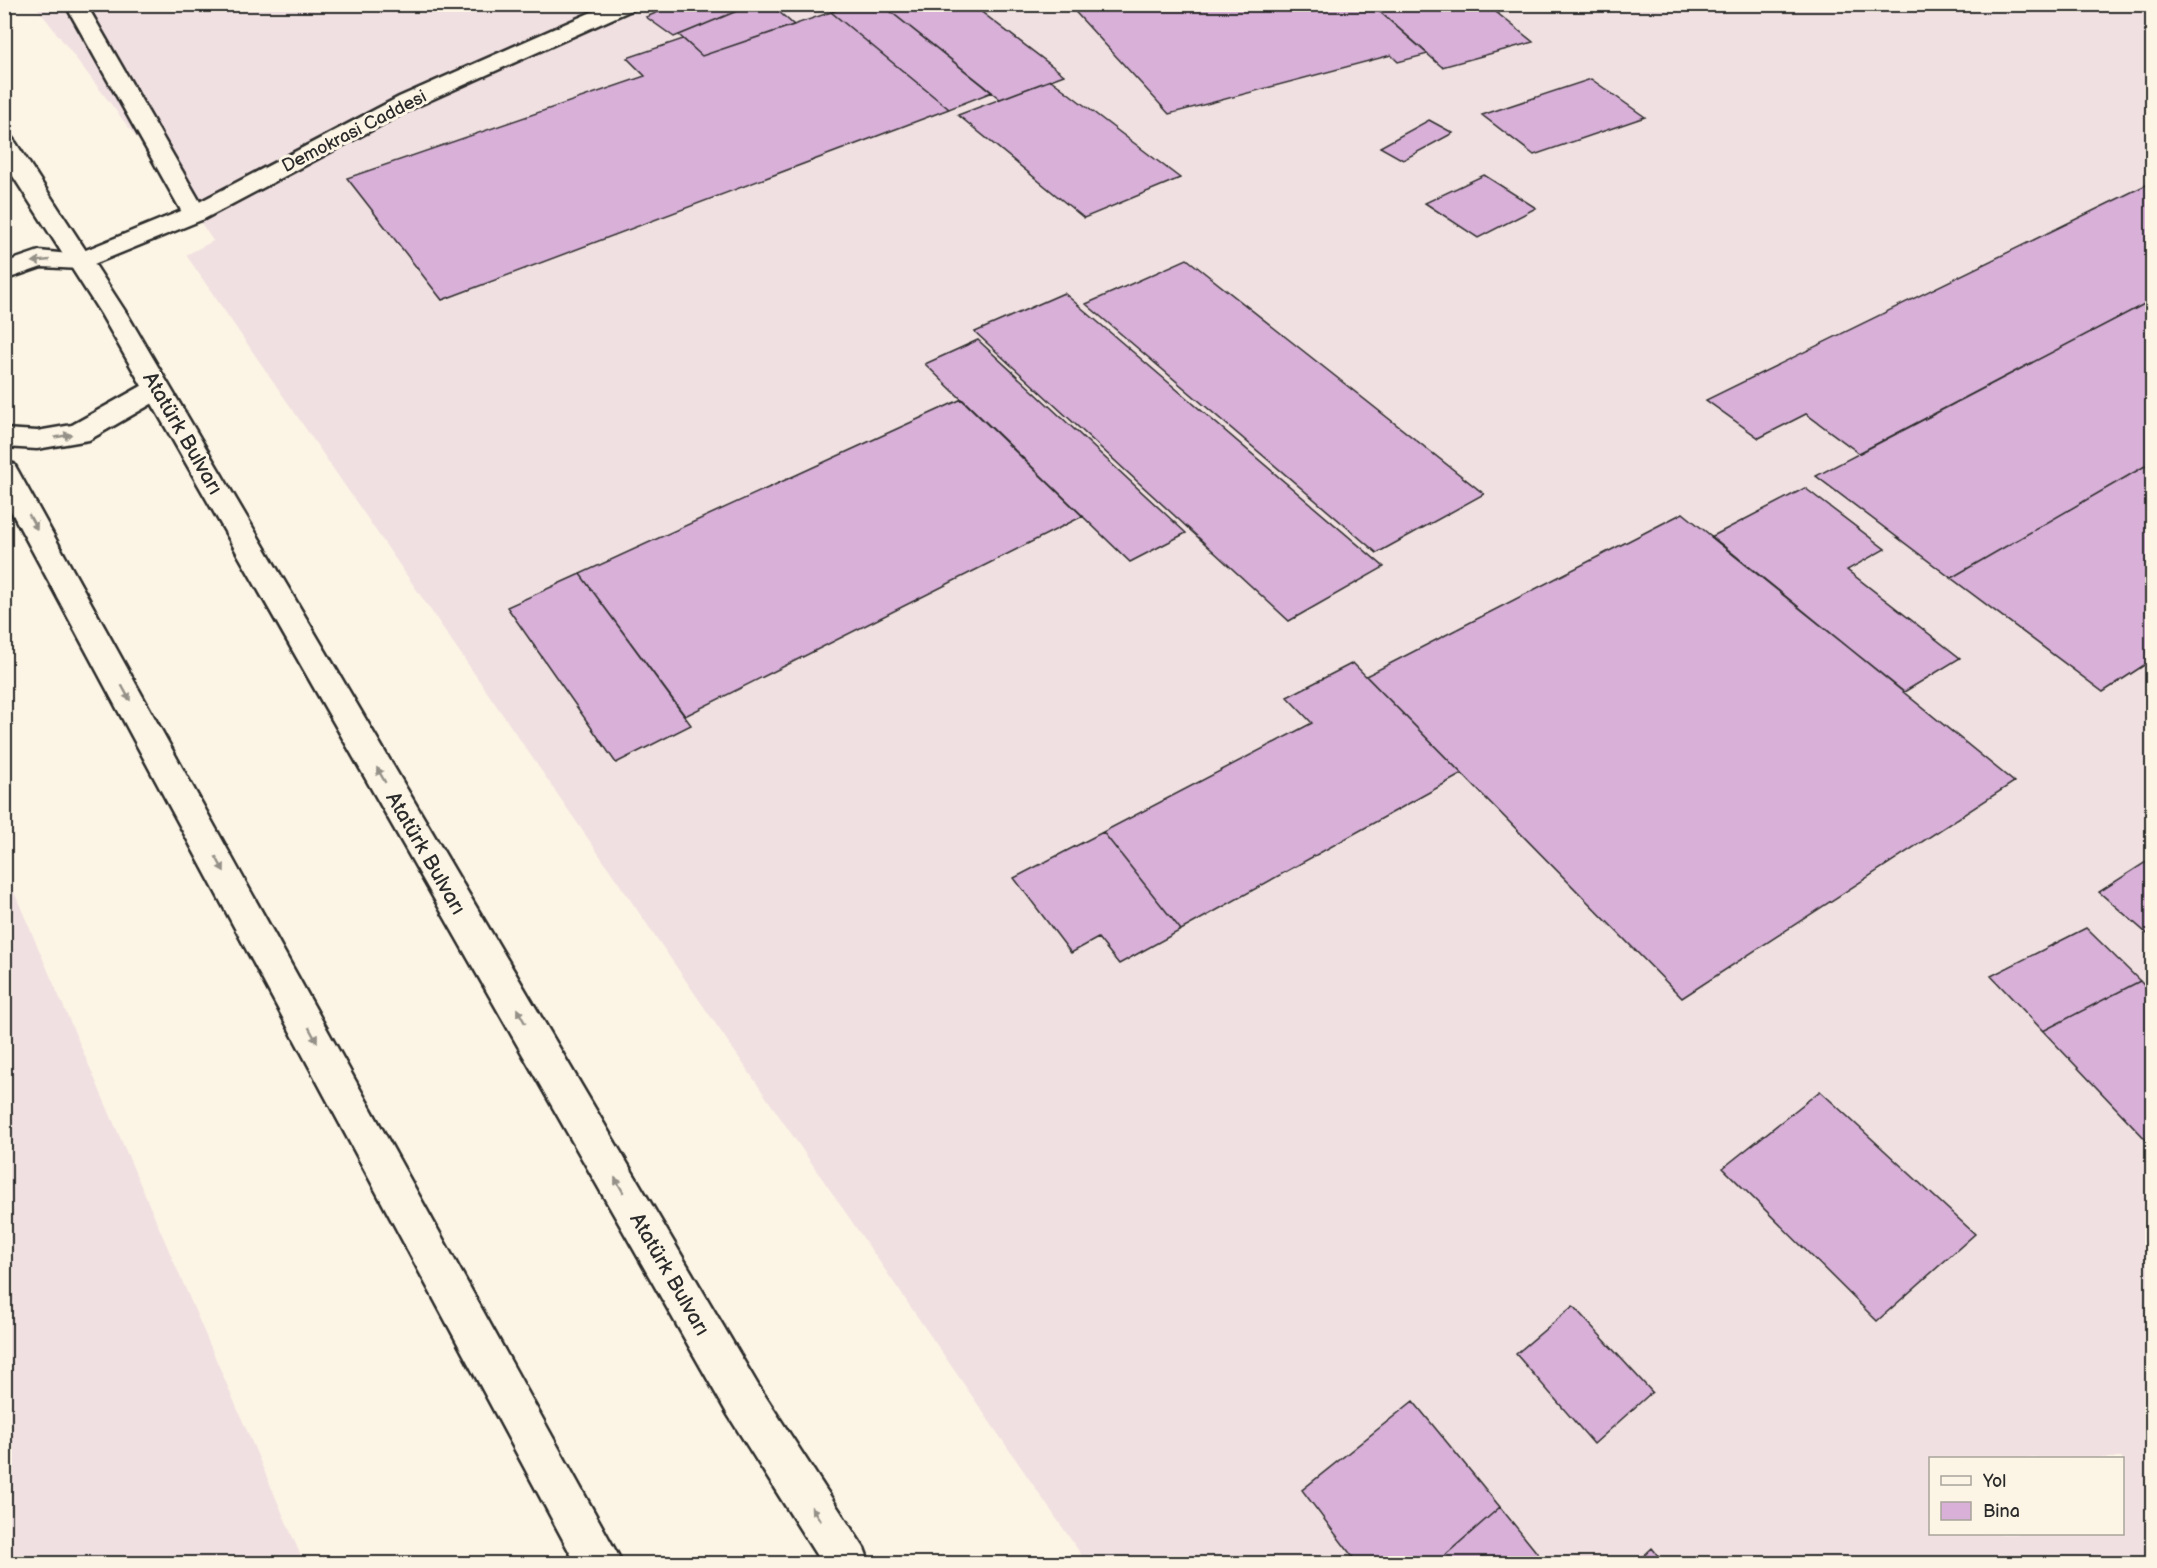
<svg xmlns="http://www.w3.org/2000/svg" width="2157" height="1568" font-family="'Balsamiq Sans',sans-serif">
<style>
.built{fill:#f1e0e1;fill-rule:evenodd}
.building{fill:#d8b0d8;stroke:#2b2b2b;stroke-width:1.5}
.lines{fill:none;stroke-linecap:round;stroke-linejoin:round}
.street-casing{stroke:#2b2b2b;stroke-width:5}
.secondary-casing{stroke:#2b2b2b;stroke-width:5}
.primary-casing{stroke:#2b2b2b;stroke-width:5}
.highway-casing{stroke:#2b2b2b;stroke-width:5}
.street{fill:#fcf5e5;fill-rule:evenodd}
.secondary{fill:#fcf5e5;fill-rule:evenodd}
.primary{fill:#fcf5e5;fill-rule:evenodd}
.highway{fill:#fcf5e5;fill-rule:evenodd}
.oneway{fill:#949088}
.labels{text-anchor:middle;stroke-width:6;stroke-linejoin:round;paint-order:stroke}
.far-street-label{font-size:18px;fill:#2b2b2b;stroke:#fcf5e5}
.street-label{font-size:21px;fill:#2b2b2b;stroke:#fcf5e5}
</style>
<rect width="100%" height="100%" fill="#fcf5e5"/>
<filter id="ink" filterUnits="userSpaceOnUse"><feTurbulence type="fractalNoise" baseFrequency=".0167" numOctaves="2"/><feDisplacementMap in="SourceGraphic" scale="12" xChannelSelector="R" yChannelSelector="G"/><feConvolveMatrix kernelMatrix="1 2 1 2 8 2 1 2 1" color-interpolation-filters="sRGB"/></filter>
<g filter="url(#ink)">
<path class="built" d="M35,5H2152V1563H1087L186,255L213,241L195,214ZM1930,1458H2122V1534H1930Z
M5,871L304,1563H5Z"/>
<path class="building" d="M678,4H754L674,37L646,17Z
M754,4H770L794,25L702,56L679,35Z
M853,4H881L992,92L949,109L831,12Z
M881,4H971L1064,75L1000,99Z
M1068,4H1371L1428,54L1398,62L1391,55L1169,114Z
M1371,4H1486L1533,42L1442,67Z
M831,12L949,109L442,300L347,178L645,76L627,58L683,39L702,56Z
M1591,79L1645,117L1534,155L1482,115Z
M1051,80L1180,178L1084,218L958,115Z
M1429,120L1453,133L1403,160L1380,147Z
M1484,175L1536,208L1478,238L1425,203Z
M2152,182V300L1859,453L1806,414L1759,438L1706,400Z
M1187,259L1484,494L1377,553L1086,304Z
M1064,293L1384,567L1289,621L975,332Z
M2152,300V462L1951,578L1816,476Z
M978,340L1186,533L1130,562L925,364Z
M962,399L1083,516L685,716L580,574Z
M2152,462V660L2103,692L1951,578Z
M1805,488L1885,549L1847,570L1960,658L1904,692L1711,537Z
M1683,513L2014,782L1682,998L1366,676Z
M580,574L691,725L616,763L507,607Z
M1353,663L1462,774L1181,930L1103,832L1312,723L1287,697Z
M1103,832L1181,930L1119,964L1098,938L1071,953L1014,878Z
M2152,858V938L2099,892Z
M2086,928L2140,981L2043,1031L1991,976Z
M2140,981L2152,994V1146L2043,1031Z
M1820,1091L1975,1234L1877,1321L1723,1168Z
M1573,1306L1652,1392L1594,1444L1516,1354Z
M1413,1401L1500,1507L1435,1564H1358L1302,1490Z
M1500,1507L1546,1564H1435Z
M1652,1548L1665,1564H1635Z"/>
<g class="lines">
<defs>
<path id="street" d="M65,4H86L207,214L204,219L195,221L186,219L183,214Z"/>
<path id="secondary" d="M610,4H639L636,8L415,107L204,219L89,266L80,269L71,266L68,261L71,256L186,209L399,97Z"/>
<path id="primary" d="M4,136L12,138L16,143L127,314L758,1385L864,1548L870,1564H822L728,1415L101,314L4,162Z
M4,462L14,464L18,471L623,1564H576L4,498Z"/>
<path id="highway" d="M39,251L89,256L92,261L89,266L80,269L42,267L4,280V263Z
M157,380L167,383L170,389L167,395L89,440L37,449L4,447V429L37,431L72,425L147,383Z"/>
</defs>
<use href="#street" class="street-casing"/>
<use href="#secondary" class="secondary-casing"/>
<use href="#primary" class="primary-casing"/>
<use href="#highway" class="highway-casing"/>
<use href="#street" class="street"/>
<use href="#secondary" class="secondary"/>
<use href="#primary" class="primary"/>
<use href="#highway" class="highway"/>
</g>
<defs><path id="oneway-solid" d="M-6-.8H1V-3.2L6.5 0L1 3.2V.8H-6Z" transform="scale(1.5)"/></defs>
<g class="oneway">
<use href="#oneway-solid" transform="translate(41 261) rotate(174)"/>
<use href="#oneway-solid" transform="translate(63 436) rotate(-10)"/>
<use href="#oneway-solid" transform="translate(33 522) rotate(61)"/>
<use href="#oneway-solid" transform="translate(126 693) rotate(61)"/>
<use href="#oneway-solid" transform="translate(381 775) rotate(-120)"/>
<use href="#oneway-solid" transform="translate(220 864) rotate(61)"/>
<use href="#oneway-solid" transform="translate(521 1016) rotate(-120)"/>
<use href="#oneway-solid" transform="translate(313 1035) rotate(61)"/>
<use href="#oneway-solid" transform="translate(619 1185) rotate(-120)"/>
<use href="#oneway-solid" transform="translate(816 1514) rotate(-123)"/>
</g>
</g>
<g class="labels">
<g class="far-street-label">
<text transform="translate(354 131) rotate(-27)" y="6">Demokrasi Caddesi</text>
</g>
<g class="street-label">
<text transform="translate(183 433) rotate(60)" y="7">Atatürk Bulvarı</text>
<text transform="translate(426 853) rotate(60)" y="7">Atatürk Bulvarı</text>
<text transform="translate(670 1274) rotate(60)" y="7">Atatürk Bulvarı</text>
</g>
</g>
<rect width="2157" height="1568" fill="none" stroke="#fcf5e5" stroke-width="24"/>
<rect x="12" y="12" width="2133" height="1544" fill="none" stroke="#2b2b2b" stroke-width="2" filter="url(#ink)"/>
<rect x="1929" y="1457" width="195" height="78" fill="#fcf5e5" stroke="#a8a49b" stroke-width="1.5"/>
<rect x="1941" y="1476" width="30" height="9" fill="#fcf5e5" stroke="#a8a49b" stroke-width="1.5"/>
<text x="1983" y="1487" font-size="18" fill="#2b2b2b">Yol</text>
<rect x="1941" y="1502" width="30" height="18" fill="#d8b0d8" stroke="#a8a49b" stroke-width="1.5"/>
<text x="1983" y="1517" font-size="18" fill="#2b2b2b">Bina</text>
</svg>
